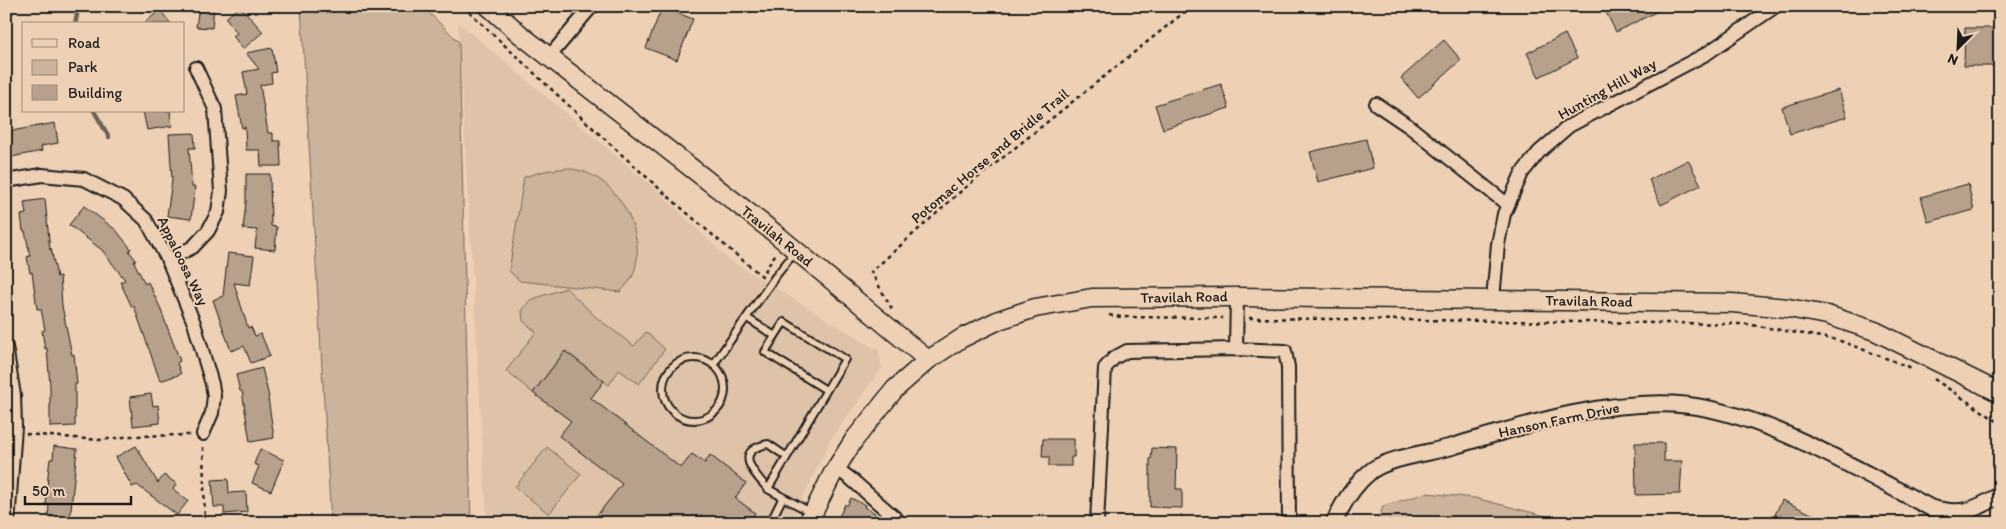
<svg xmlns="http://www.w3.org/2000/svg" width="2006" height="529" font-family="Itim,sans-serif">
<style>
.built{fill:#dec3a9}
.green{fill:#ccb39c;stroke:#74685c}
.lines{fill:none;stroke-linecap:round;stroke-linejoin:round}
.stream{stroke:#6c6156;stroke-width:4.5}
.building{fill:#b7a18d;stroke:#1c1c1c}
.service-casing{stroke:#1c1c1c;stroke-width:10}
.minor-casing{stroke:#1c1c1c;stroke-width:16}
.tertiary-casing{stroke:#1c1c1c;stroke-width:19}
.secondary-casing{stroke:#1c1c1c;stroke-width:21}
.path{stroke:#1c1c1c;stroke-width:2.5;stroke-dasharray:4 4;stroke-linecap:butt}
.service{stroke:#eed1b5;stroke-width:6}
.minor{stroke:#eed1b5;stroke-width:12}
.tertiary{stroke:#eed1b5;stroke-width:15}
.secondary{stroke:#eed1b5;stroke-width:18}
.labels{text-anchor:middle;stroke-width:4;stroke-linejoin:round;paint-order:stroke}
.street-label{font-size:15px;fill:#1c1c1c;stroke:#eed1b5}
</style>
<rect width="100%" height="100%" fill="#eed1b5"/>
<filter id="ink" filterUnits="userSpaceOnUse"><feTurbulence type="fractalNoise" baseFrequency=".02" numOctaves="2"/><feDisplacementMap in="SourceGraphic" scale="10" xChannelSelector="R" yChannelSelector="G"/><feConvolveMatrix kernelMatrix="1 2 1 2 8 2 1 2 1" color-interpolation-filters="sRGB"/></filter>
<g filter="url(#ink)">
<path class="built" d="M458,22L660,193L728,259L879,351L882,368L831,439L791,523H487Z"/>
<path class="green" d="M301,6H422L459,42L471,523H331Z
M568,168C574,170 581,170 587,173C622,186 649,241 632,277C629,282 624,288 620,292L520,281L509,271L524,177L544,171Z
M566,288L597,318L634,346L646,332L665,349L639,384L619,370L609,385L565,351L533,393L506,371L536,332L523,321L522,311L530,300Z
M547,447L581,474L549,514L515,487Z
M1427,493L1475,498L1573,523H1378L1383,506Z"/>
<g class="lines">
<path class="stream" d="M74,6L77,15L75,24
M94,111L109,137"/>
</g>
<path class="building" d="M199,6H214L212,28L196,27Z
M240,6L263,32L243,49L233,36L237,33L226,18Z
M1611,6H1668L1616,32L1605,10Z
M662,7L693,19L677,60L646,48Z
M160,10L171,24H143Z
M1965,28H2000V66H1964Z
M1565,34L1577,58L1539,77L1527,53Z
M1444,40L1461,60L1418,98L1401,78Z
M272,48L276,72L271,73L272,83L260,85L268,133H273V141H280L281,166H261L260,150H246L245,127L242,128L236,96L247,94L243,72L259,69L246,53Z
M1221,84L1229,108L1163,129L1155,105Z
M1839,90L1847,117L1790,134L1782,107Z
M143,111H170L172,126L147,130Z
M55,123L58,143L41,146L42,151L6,158V132Z
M194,133L195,148H189L192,187H195L191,219L167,216L172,180L169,134Z
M1366,139L1373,168L1318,182L1310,152Z
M1688,160L1701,185L1661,205L1649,180Z
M246,174H270L271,226L277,227L275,250L255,248L257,230L243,229L246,202Z
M1968,184L1974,210L1928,222L1921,197Z
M45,199L50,250L51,248L57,277L60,276L62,306L72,355L74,354L77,384H75V426L50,427V386L47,348L45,349L42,331L45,330L41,309H37L32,272L30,273L27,257L30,256L25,231H23L21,215L26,214L24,202Z
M84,206L116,230L131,249L129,251L136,260L134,262L145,284L148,282L159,305L180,361L177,363L181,374L160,381L134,306L132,307L120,282L125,280L102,250L69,225Z
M228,253L254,256L250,285L234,283L248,328L251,327L255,336L261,334L270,356L251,363L244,346L231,351L213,300L223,296Z
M565,351L604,381L591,398L681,468L692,454L705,463L710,455L746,483L735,498L755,513L748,523H591L622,484L559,436L571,421L533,393Z
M262,368L269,397L268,398L274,438L250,442L242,391H240L236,375Z
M151,394L153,406L158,405L160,423L133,426L130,397Z
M1043,439H1074V457H1071V466H1049V457H1042Z
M1635,443H1664V461H1682L1680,494L1636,495Z
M54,446L77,449L70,519L48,517L49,505H46L48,475L50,459H53Z
M136,446L158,483L164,475L177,484L173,489L188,501L177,515L137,485L132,487L116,457Z
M1152,448L1177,449L1176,489H1182V508L1150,507V459H1151Z
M260,449L284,460L271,491L252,483L259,466L254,464Z
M228,479L229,493L246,492L247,512L224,514V507H214L212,480Z
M851,498L865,505L864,507L875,513L871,523H846L838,519L845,504L847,506Z
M1782,500L1831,523H1771Z"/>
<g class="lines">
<defs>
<path id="service" d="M747,318L775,336L784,322L845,359L768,489L812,513
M775,336L765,352L826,390
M663 389a31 31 0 1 1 62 0a31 31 0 1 1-62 0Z
M713,365L775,277L795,252
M768,489C754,473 732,451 768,444L787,457
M770,523L783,497"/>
<path id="minor" d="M549,57L592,6
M1376,104L1410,127L1508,205
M6,181L42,175L84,179L123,199L146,220L168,260L194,323L212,384L214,396L212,413L203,434
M168,260L193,247L208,231L218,212L221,191L215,109L196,68
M1237,297L1236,349L1285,351L1288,367L1289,523
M1493,299L1498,244L1504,214L1522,173L1539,152L1569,126L1706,54L1776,6
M6,347L14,395L15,427L8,523
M836,468L851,479L901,523
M1097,523L1105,368L1114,358L1127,351L1236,349"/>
<path id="tertiary" d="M1334,523C1342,504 1355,484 1371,471C1389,457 1432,453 1454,446C1525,425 1598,401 1673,404C1757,408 1856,469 1931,508C1961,516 1974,511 2000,495"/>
<path id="secondary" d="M488,6L521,35L776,234L928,360
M808,523L833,473L854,440L895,389L928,360L962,338L999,320L1035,308L1092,298L1237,297L1732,303L1788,308L1827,315L1875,331L2000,393"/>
</defs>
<use href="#service" class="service-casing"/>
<use href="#minor" class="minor-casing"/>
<use href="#tertiary" class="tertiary-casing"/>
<use href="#secondary" class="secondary-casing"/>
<path class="path" d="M463,6C561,98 658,192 762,276L776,253
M892,309L871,272L960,192L1192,6
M1109,315L1121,317L1223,318
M1249,318L1746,324L1838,340L1912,368
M1934,379L2000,423
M26,434L99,440L131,436L190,435
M203,447L205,523"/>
<use href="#service" class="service"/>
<use href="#minor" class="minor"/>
<use href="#tertiary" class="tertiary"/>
<use href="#secondary" class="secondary"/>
</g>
</g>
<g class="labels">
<g class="street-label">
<text transform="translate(1607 89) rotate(-29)" y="5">Hunting Hill Way</text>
<text transform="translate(990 156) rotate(-40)" y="5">Potomac Horse and Bridle Trail</text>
<text transform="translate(777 236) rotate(39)" y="5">Travilah Road</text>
<text transform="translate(183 261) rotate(64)" y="5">Appaloosa Way</text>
<text transform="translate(1184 297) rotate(-1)" y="5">Travilah Road</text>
<text transform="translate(1589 301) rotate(1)" y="5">Travilah Road</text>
<text transform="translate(1559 420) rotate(-12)" y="5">Hanson Farm Drive</text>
</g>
</g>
<rect width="2006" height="529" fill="none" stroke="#eed1b5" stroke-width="25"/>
<rect x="12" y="12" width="1981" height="504" fill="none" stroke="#1c1c1c" stroke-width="2" filter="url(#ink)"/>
<rect x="22" y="22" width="162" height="90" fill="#eed1b5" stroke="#9a8978"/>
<rect x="32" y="39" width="25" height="8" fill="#eed1b5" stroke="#9a8978"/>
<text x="68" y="48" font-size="15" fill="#1c1c1c">Road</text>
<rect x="32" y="60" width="25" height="15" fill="#ccb39c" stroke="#9a8978"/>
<text x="68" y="72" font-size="15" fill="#1c1c1c">Park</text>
<rect x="32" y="85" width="25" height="15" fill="#b7a18d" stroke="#9a8978"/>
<text x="68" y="98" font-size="15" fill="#1c1c1c">Building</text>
<g transform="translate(1958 48) rotate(204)" stroke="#eed1b5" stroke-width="4" paint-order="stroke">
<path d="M0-4L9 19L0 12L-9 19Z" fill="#1c1c1c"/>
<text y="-8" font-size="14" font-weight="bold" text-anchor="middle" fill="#1c1c1c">N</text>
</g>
<path d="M25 496v8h106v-8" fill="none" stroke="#1c1c1c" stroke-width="2.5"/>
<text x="32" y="496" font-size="15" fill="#1c1c1c" stroke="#eed1b5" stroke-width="4" paint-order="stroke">50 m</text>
</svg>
